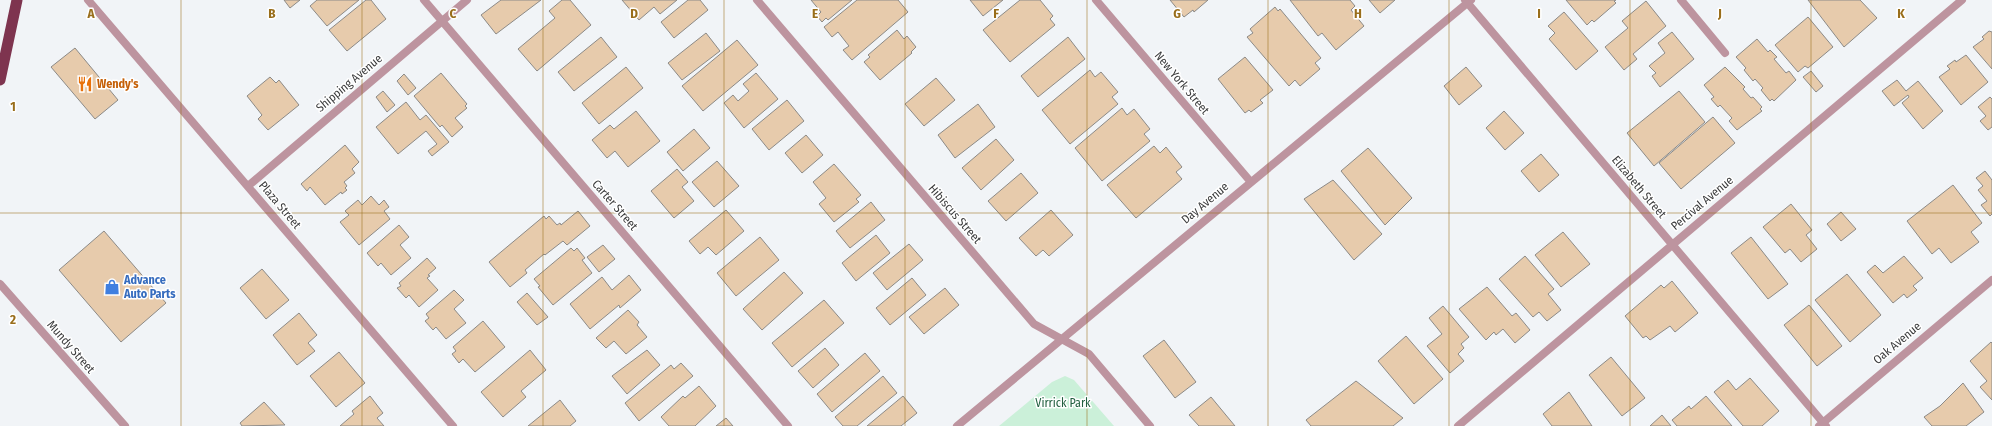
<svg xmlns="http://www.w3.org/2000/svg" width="1992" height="426" font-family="'Fira Sans Condensed',sans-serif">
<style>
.green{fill:#cbf0d9}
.building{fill:#e7cbac;stroke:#8c8a87}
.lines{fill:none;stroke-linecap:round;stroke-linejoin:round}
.minor{stroke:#bd949f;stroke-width:8}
.trunk{stroke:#7e344f;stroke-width:11}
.grid{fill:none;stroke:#996e1b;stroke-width:1;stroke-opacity:0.55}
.labels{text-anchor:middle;stroke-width:3;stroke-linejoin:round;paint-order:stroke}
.street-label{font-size:12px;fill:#3b3c3d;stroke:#fff}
.food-label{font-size:12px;font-weight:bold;fill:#c56008;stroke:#fff;text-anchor:start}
.shop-label{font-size:12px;font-weight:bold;fill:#366cbe;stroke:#fff;text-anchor:start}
.park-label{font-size:12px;fill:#215f3f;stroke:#fff}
.grid-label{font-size:13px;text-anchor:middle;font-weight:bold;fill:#996e1b;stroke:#fff;stroke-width:3;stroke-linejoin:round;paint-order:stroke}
</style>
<rect width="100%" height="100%" fill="#f1f4f7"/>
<path class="green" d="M1065,376L1074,380L1114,426H999L1052,382Z"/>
<path class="building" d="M284,0H300L290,8Z
M317,0H359L327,26L310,6Z
M366,0H371L386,19L347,51L329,30Z
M501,0H541L496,34L481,15Z
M562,0H570L591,25L537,71L518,49L555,18L549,11Z
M622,0H677L660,14L654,7L639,20Z
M688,0H700L708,10L674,38L661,22Z
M811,0H852L828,20L826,18L822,22L817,16L821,12Z
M857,0H898L908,12L852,60L843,50L849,46L838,32L832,37L824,27Z
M970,0H1003L983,16Z
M1020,0H1040L1053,16L1050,19L1055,25L1010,62L983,30Z
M1170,0H1208L1194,12L1193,10L1184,17Z
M1290,0H1350L1355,6L1351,10L1364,26L1336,50L1322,33L1318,36Z
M1369,0H1395L1380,13Z
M1566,0H1616L1614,1L1616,3L1594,22L1592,20L1587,25Z
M1808,0H1860L1877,18L1844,47Z
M1646,1L1666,26L1633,54L1637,59L1624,70L1605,47L1628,28L1622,21Z
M1275,7L1278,11L1280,9L1321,58L1315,63L1320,69L1300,86L1295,80L1289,86L1247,37L1253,33L1250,29Z
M1564,12L1598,51L1576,70L1549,39L1555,33L1548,26Z
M1808,17L1833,47L1808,68L1805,66L1798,72L1775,45Z
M897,30L904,39L907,36L916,47L911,52L912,53L880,80L864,62L870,57L868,55Z
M1989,31L1992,32V69L1973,47L1984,39L1982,37Z
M1672,32L1694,59L1660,87L1652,76L1656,73L1649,66L1665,53L1658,43Z
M706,33L720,51L682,80L668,63Z
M601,37L617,57L574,91L558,72Z
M1068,37L1085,59L1038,97L1021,76Z
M1757,39L1768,52L1770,50L1777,57L1774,59L1786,73L1789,71L1796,80L1774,101L1772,99L1770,101L1761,90L1763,88L1755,79L1753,81L1744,70L1746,68L1736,57Z
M737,40L758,65L703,111L682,86Z
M75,48L118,100L95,119L51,67Z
M1966,55L1988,82L1961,105L1939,77L1950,69L1947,66L1955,60L1956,62Z
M1245,57L1273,90L1260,100L1263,103L1251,112L1249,110L1245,113L1218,79Z
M626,67L643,88L599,124L582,103Z
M1466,67L1482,86L1459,105L1444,86Z
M1725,67L1745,87L1743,89L1751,98L1753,97L1762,107L1760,109L1762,111L1737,130L1729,121L1732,118L1720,105L1718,107L1711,99L1714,97L1704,85Z
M1090,70L1095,77L1101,72L1118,92L1112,97L1118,104L1070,144L1042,110Z
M1811,71L1823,86L1816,92L1803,77Z
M441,73L467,104L465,106L467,108L455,118L463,127L452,137L442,125L440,127L414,96Z
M756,73L778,99L744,128L724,103L733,95L738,101L749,91L743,84Z
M404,74L416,88L408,95L397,81Z
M270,77L276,83L279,80L299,105L268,130L258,119L262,115L247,96Z
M936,78L955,100L924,126L905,104Z
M1897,80L1906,91L1918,81L1943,111L1923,129L1902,103L1909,97L1908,95L1894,106L1882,91Z
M383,91L395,105L387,112L376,97Z
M1679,91L1705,122L1654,166L1627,133Z
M1990,97L1992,99V127L1988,130L1980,121L1986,116L1978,107Z
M787,100L804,121L769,150L752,129Z
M406,102L420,120L426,115L449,142L432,156L428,151L437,144L426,131L398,154L376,127Z
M978,104L995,127L955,158L938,135Z
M1122,108L1127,115L1134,109L1150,129L1144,134L1150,141L1102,181L1075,148Z
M636,111L660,141L628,167L615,151L607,158L592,140L610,125L614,129Z
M1504,111L1524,133L1505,150L1486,128Z
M1713,117L1735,143L1681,189L1659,163Z
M694,129L710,148L683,171L667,152Z
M806,135L823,155L802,173L785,153Z
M996,139L1014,160L981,190L962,168Z
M345,145L359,162L352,169L355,173L344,182L347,186L345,188L347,190L342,194L341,192L325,205L310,187L307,191L301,184Z
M1154,146L1160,153L1166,147L1182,167L1176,172L1182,179L1136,218L1107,185Z
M1368,148L1412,198L1385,225L1341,171Z
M1541,154L1559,175L1539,192L1521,171Z
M717,161L739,186L714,207L692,182Z
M834,164L861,195L856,199L859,202L834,222L819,204L826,198L813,182Z
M677,169L688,182L682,187L694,201L674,218L651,191Z
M1985,171L1992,180V214L1990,216L1981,205L1987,201L1978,190L1983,186L1976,178Z
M1021,173L1038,193L1006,221L988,201Z
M1333,180L1382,234L1354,260L1304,199Z
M1953,185L1982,223L1971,232L1979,242L1951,263L1939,248L1932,254L1907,221Z
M371,196L379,205L384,200L389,207L384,211L390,219L359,245L340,222L349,215L345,211L358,200L362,205Z
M871,202L885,220L850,248L836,231Z
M1791,204L1812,230L1806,235L1817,249L1801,262L1790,249L1785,253L1763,227Z
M726,210L744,231L716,255L708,247L700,254L689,241Z
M1051,210L1073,235L1049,256L1043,250L1036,256L1019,238Z
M578,211L590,226L567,245L563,241L545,255L544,254L525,270L527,273L510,287L489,262L544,216L546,219L549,216L557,225L560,223L561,225Z
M1841,212L1856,229L1841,241L1827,224Z
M399,225L409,237L400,245L411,258L391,275L381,263L378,266L367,253Z
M104,231L166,303L121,342L59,270Z
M1563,232L1590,264L1561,287L1535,255Z
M876,235L890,253L856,281L842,263Z
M760,237L779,260L736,296L717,273Z
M1751,237L1788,284L1768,299L1731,253Z
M909,244L923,260L887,290L873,273Z
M603,245L615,259L599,272L587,257Z
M571,248L574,251L577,248L585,258L582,260L592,273L553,305L538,287L540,286L534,279Z
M1525,256L1554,289L1548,294L1561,310L1547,321L1539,312L1533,317L1499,279Z
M1904,256L1923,278L1913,286L1917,290L1907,298L1904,294L1893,303L1867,272L1875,265L1883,273Z
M427,258L436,268L428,275L430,276L427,278L438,290L419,307L409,295L406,298L397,288L401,286L399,283Z
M262,269L289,300L266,319L240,288Z
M784,272L803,293L762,330L743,309Z
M1847,274L1881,315L1850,342L1815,300Z
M629,275L641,290L620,308L619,305L590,329L570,304L602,277L612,290Z
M912,278L926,295L890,325L876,308Z
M1672,281L1698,313L1675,332L1670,326L1650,340L1646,336L1643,338L1625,316L1661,285L1664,288Z
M1487,287L1512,316L1516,313L1530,330L1515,343L1503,329L1496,335L1494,332L1486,340L1459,309Z
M945,288L959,305L924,334L909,317Z
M454,290L464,300L454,309L466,323L446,339L436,327L433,330L425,321L429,318L426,314Z
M527,293L548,317L537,325L517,302Z
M824,300L844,323L792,367L772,343Z
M1809,305L1842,346L1817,366L1784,325Z
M1443,306L1469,337L1461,344L1464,348L1458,354L1464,361L1450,373L1427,346L1442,334L1429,318Z
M628,310L639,322L637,325L647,337L626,354L614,341L606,348L596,338Z
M299,313L317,335L308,343L315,351L297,365L273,335Z
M483,321L505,347L475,372L463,359L459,363L452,354L456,351L453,347Z
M1406,336L1443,379L1414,404L1378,361Z
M1164,340L1196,382L1175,398L1143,356Z
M1991,342L1992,343V400L1980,387L1987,381L1970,361Z
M825,348L839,365L813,388L798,371Z
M530,350L546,370L521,391L526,397L503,417L481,392Z
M647,350L660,365L627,394L612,376Z
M339,352L365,383L336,407L310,376Z
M865,353L880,371L832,412L817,394Z
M1611,357L1645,398L1622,416L1589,375Z
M681,363L693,376L639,421L625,403L671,365L674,369Z
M883,376L897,393L857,426H843L835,417Z
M1750,378L1779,411L1762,426H1743L1714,392L1728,380L1736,390Z
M1356,381L1403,418L1393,426H1311L1306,420Z
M1963,383L1984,412L1966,426H1932L1924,417L1940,406Z
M699,386L716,406L695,426H669L661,417L683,396L685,398Z
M1569,392L1592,426H1552L1543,414Z
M370,396L383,413L377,418L384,426H340L354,414L352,411Z
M903,396L917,413L901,426H867Z
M1706,396L1732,426H1677L1672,420L1689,406L1691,409Z
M1211,397L1235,426H1199L1189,415Z
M560,400L576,421L570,426H528Z
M264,402L285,425L242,426L240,423Z
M1662,415L1671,426H1650Z
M726,418L733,426H716Z"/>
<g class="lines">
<path class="minor" d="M88,0L453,426
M424,0L788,426
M757,0L1034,324L1089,354L1150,426
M1096,0L1250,181
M1465,0L1826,426
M1681,0L1725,53
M248,186L467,0
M0,284L125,426
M957,426L1471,0
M1458,426L1962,0
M1819,426L1992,280"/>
<path class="trunk" d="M0,80L17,0"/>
</g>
<path class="grid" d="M181,0V426M362,0V426M543,0V426M724,0V426M905,0V426M1087,0V426M1268,0V426M1449,0V426M1630,0V426M1811,0V426M0,213H1992"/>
<defs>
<symbol id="restaurant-bare" viewBox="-9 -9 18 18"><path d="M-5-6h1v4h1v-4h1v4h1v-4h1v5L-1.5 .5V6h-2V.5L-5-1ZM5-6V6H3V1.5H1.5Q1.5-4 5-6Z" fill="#e8710a" stroke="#fff" stroke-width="2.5" paint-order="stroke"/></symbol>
<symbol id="shop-bare" viewBox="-9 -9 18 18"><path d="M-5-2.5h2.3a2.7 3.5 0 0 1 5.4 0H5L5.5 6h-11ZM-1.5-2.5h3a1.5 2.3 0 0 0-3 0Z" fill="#3f7fe0" stroke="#fff" stroke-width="2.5" paint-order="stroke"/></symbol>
</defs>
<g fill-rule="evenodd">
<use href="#restaurant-bare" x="74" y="73" width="22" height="22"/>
<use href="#shop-bare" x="101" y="276" width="22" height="22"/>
</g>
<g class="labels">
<g class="street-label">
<text transform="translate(349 83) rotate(-40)" y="4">Shipping Avenue</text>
<text transform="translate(1182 83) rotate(50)" y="4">New York Street</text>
<text transform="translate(1639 187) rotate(50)" y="4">Elizabeth Street</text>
<text transform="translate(1205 203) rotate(-40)" y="4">Day Avenue</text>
<text transform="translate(1702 203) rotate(-40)" y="4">Percival Avenue</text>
<text transform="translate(280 205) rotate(50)" y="4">Plaza Street</text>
<text transform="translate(615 205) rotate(49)" y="4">Carter Street</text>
<text transform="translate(955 214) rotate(49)" y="4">Hibiscus Street</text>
<text transform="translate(1897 343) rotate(-40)" y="4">Oak Avenue</text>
<text transform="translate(71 347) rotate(49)" y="4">Mundy Street</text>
</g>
<g class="food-label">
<text x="97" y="88">Wendy's</text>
</g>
<g class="shop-label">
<text x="124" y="284">Advance<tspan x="124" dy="14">Auto Parts</tspan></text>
</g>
<g class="park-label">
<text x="1063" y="407">Virrick Park</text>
</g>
</g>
<g class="grid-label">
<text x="91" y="18">A</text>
<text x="272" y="18">B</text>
<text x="453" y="18">C</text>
<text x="634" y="18">D</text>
<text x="815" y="18">E</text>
<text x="996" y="18">F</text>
<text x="1177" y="18">G</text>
<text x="1358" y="18">H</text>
<text x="1539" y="18">I</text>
<text x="1720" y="18">J</text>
<text x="1901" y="18">K</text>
<text x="13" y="111">1</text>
<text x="13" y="324">2</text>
</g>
</svg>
